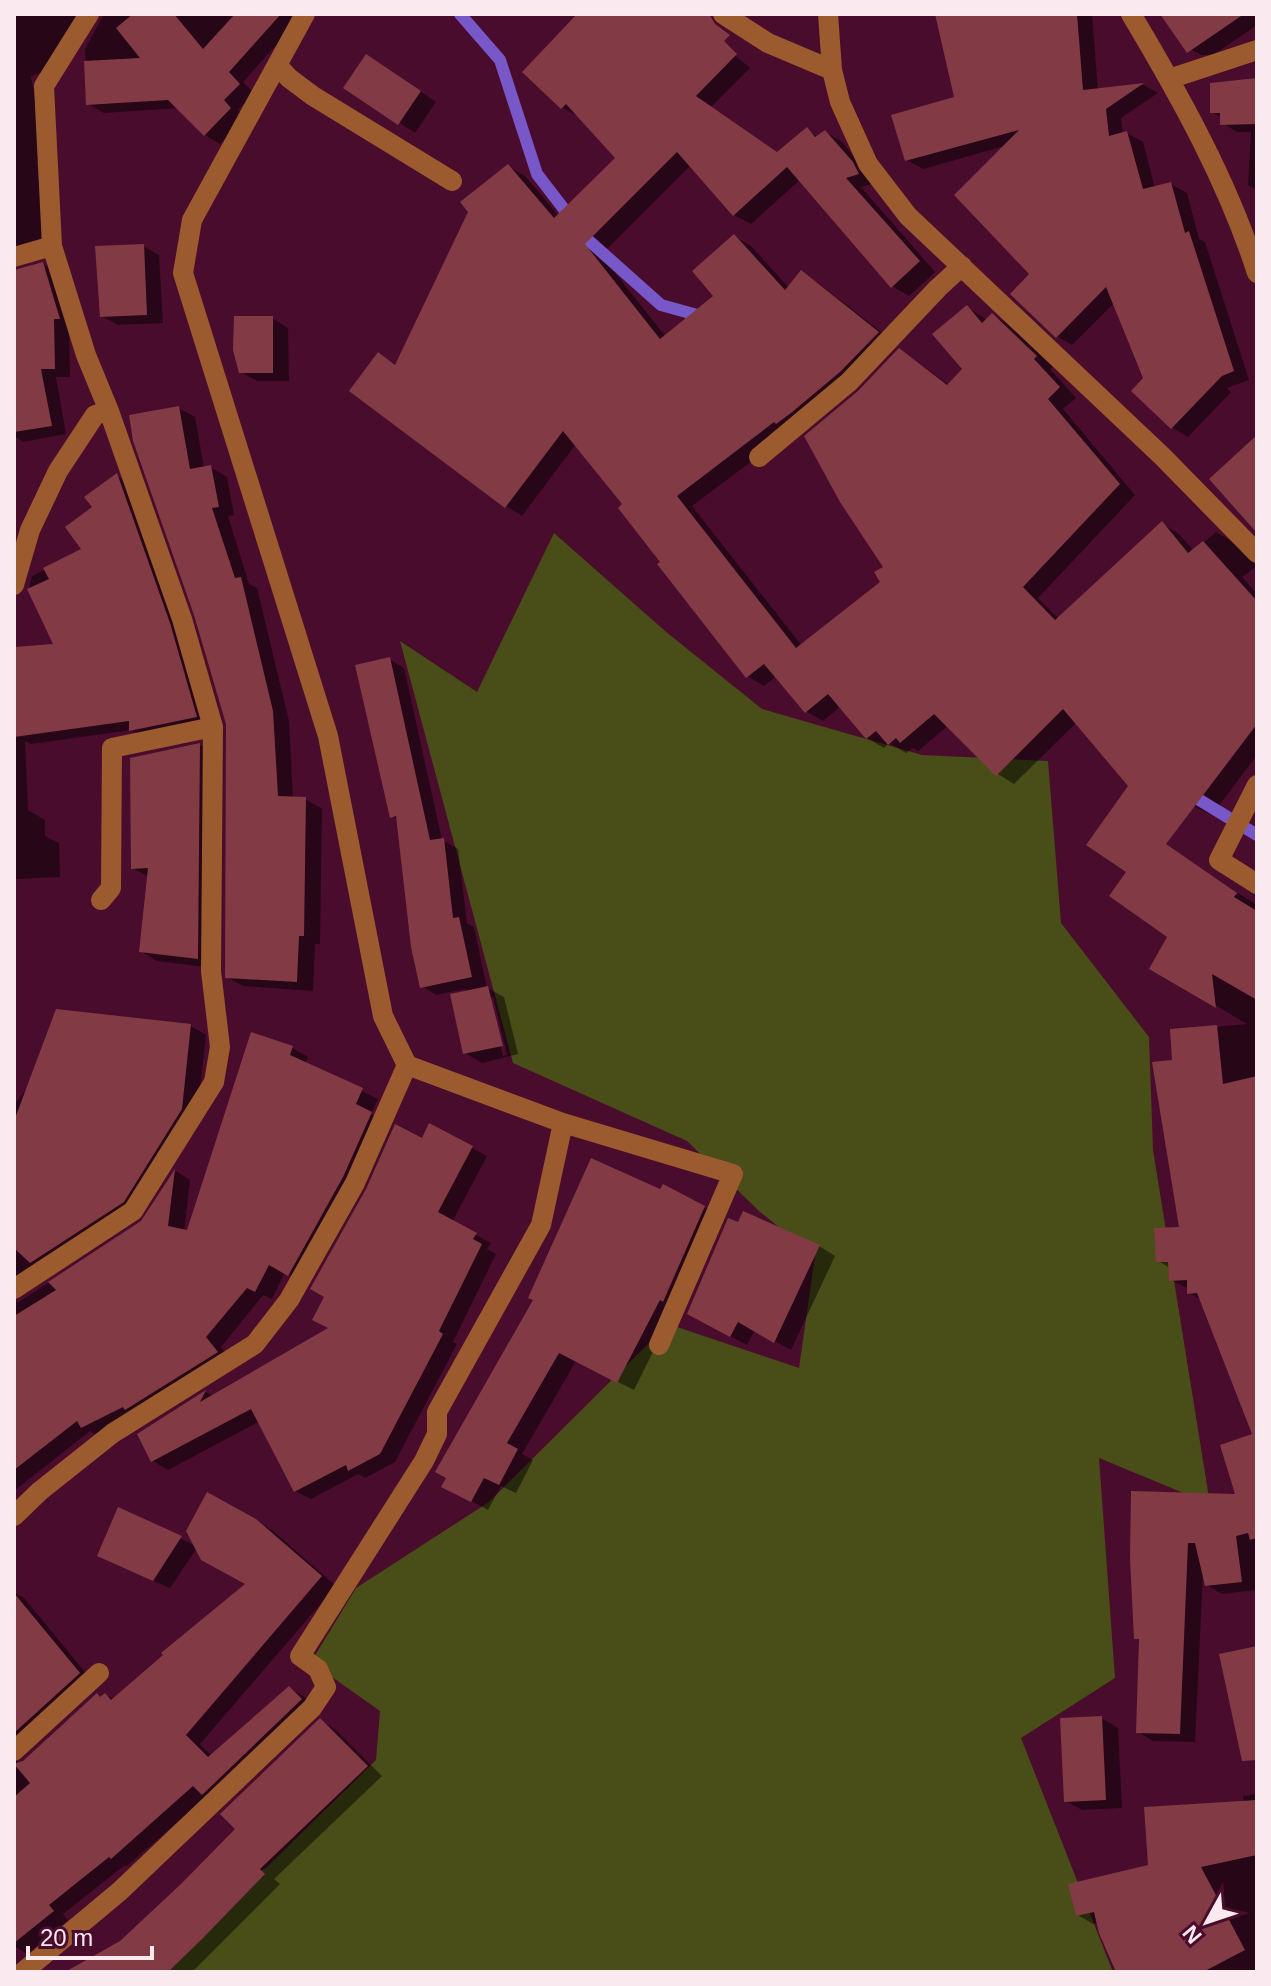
<svg xmlns="http://www.w3.org/2000/svg" width="1271" height="1986" font-family="Arial,sans-serif">
<style>
.green{fill:#494d17}
.shadow{fill:#0007;fill-rule:evenodd}
.lines{fill:none;stroke-linecap:round;stroke-linejoin:round}
.stream{stroke:#7858c8;stroke-width:12}
.building{fill:#823b45}
.street{stroke:#9b5b2f;stroke-width:20}
</style>
<rect width="100%" height="100%" fill="#4a0c2c"/>
<path class="green" d="M554,533L665,631L762,709L922,755L1048,761L1061,923L1149,1037L1153,1150L1210,1504L1099,1458L1115,1678L1021,1738L1113,1972H160L244,1880L266,1868L376,1760L380,1711L311,1662L356,1588L489,1502L668,1324L799,1368L815,1256L760,1212L687,1141L513,1063L400,641L477,692Z"/>
<path class="shadow" d="M14,14H96L62,66L31,76L46,161L37,162L47,247L14,259Z
M104,14H304L243,82L254,93L238,110L246,118L220,144L205,135L179,108L104,113L88,104L85,49Z
M587,14H686L750,68L711,107L778,153L807,130L819,137L826,132L842,142L875,183L861,187L935,272L909,296L892,286L801,179L751,224L734,215L691,165L601,255L666,337L716,296L734,236L751,246L789,288L801,273L818,283L894,342L792,431L692,506L802,646L883,582L886,568L860,393L900,350L949,385L965,369L967,307L987,320L992,315L1009,325L1053,367L1050,369L1076,398L1063,409L1135,495L1038,598L1059,619L1163,524L1179,534L1194,551L1216,532L1233,542L1257,566L1242,577L1257,594V755L1212,815L1133,778L1077,722L1014,784L998,774L949,725L918,751L913,748L906,753L889,743L884,748L867,738L841,706L823,721L806,711L777,676L764,686L747,676L663,562L625,505L576,444L522,516L506,506L379,355L397,365L508,166L525,176L559,216L618,158L579,117L562,107Z
M937,14H1092L1098,90L1144,85L1158,93L1121,118L1123,134L1127,133L1143,142L1155,188L1171,184L1187,193L1199,239L1205,242L1249,380L1227,388L1231,392L1188,437L1173,428L1134,390L1145,378L1114,303L1072,345L1057,336L1032,274L1005,146L923,169L907,160L956,98Z
M1163,14H1257V25L1213,55H1201L1184,45Z
M383,66L436,102L415,133L346,87Z
M1257,80V190L1248,185L1251,132H1237L1222,123V118L1212,112Z
M143,246L159,255L163,323L118,325L102,316Z
M43,264L59,273L69,327L70,377H56L66,434L23,442L14,436V271Z
M272,318L288,328L289,381H257L241,372Z
M178,408L195,417L204,468L210,467L227,477L234,515L228,516L249,584L257,588L289,721L293,799H305L322,809L320,944H315L313,991L243,986L227,977L228,724Z
M117,476L132,484L211,725L146,739L132,730L31,744L25,741L28,810L45,820V836L59,843L60,877L14,879V649L56,646L29,588L32,576L84,550L94,508Z
M389,659L404,668L442,840L458,849L467,923L474,927L487,988L504,997L518,1054L482,1063L465,1053V989L436,995L422,986L399,821L392,816ZM489,997H493L507,1055L503,1056Z
M200,745L216,754L214,968L157,961L141,951L149,877L133,868Z
M1125,822L1237,895L1238,893L1257,905V1590L1222,1594L1207,1585L1203,1574L1195,1742L1153,1741L1138,1732L1141,1641L1136,1638L1132,1559L1238,1496L1254,1436L1201,1300L1189,1293V1289L1171,1280L1170,1268L1158,1261L1182,1229L1172,1031L1247,1024L1152,968L1170,936L1128,871Z
M191,1026L206,1035L197,1118L139,1210L22,1287L16,1299L17,1303L142,1223L176,1171L190,1180L184,1232L188,1233L292,1048L308,1057L305,1064L378,1099L371,1114L387,1123L304,1283L285,1272L272,1299L263,1295L221,1347L232,1361L98,1436L90,1431L14,1491V1105L29,1086Z
M423,1141L472,1148L487,1156L452,1222L491,1243L487,1249L496,1254L453,1342L457,1344L395,1462L365,1478L358,1474L311,1499L295,1491L260,1421L168,1470L153,1461L139,1434L206,1392L213,1396L331,1329Z
M704,1207L720,1217L634,1390L576,1361L522,1454L533,1460L516,1493L501,1486L488,1510L460,1495L448,1477L438,1471Z
M819,1246L835,1256L791,1350L755,1330L747,1345L705,1323Z
M119,1510L196,1546L255,1520L272,1530L336,1586L200,1744L212,1756L289,1688L305,1697L316,1709L207,1796L127,1866L125,1865L63,1914L68,1920L27,1954L14,1946V1592L24,1598L94,1683L20,1751L16,1764L24,1762L106,1695L114,1700L248,1584L197,1548L170,1588L115,1564L99,1555Z
M1101,1718L1118,1728L1122,1808L1082,1810L1066,1801Z
M321,1721L336,1730L382,1776L274,1879L280,1884L192,1972H69L121,1943L238,1829Z
M1257,1794V1972H1118L1099,1922L1093,1924L1078,1915L1244,1802L1243,1796Z"/>
<g class="lines">
<path class="stream" d="M460,14L500,60L537,174L587,239L661,305L708,318
M1188,793L1257,835"/>
</g>
<path class="building" d="M133,14H174L203,49L235,14H281L229,72L240,84L224,100L231,108L204,136L168,100L86,105L84,61L140,58L116,28Z
M577,14H709L715,24L730,35L724,41L737,54L696,96L777,152L807,127L815,137L825,130L853,162L859,174L846,178L920,261L891,288L787,167L733,216L677,152L585,244L660,339L713,296L692,271L734,234L785,290L801,270L879,332L840,372L791,413L776,424L774,422L677,496L796,648L880,582L874,572L883,567L840,502L804,436L858,391L899,348L947,385L962,369L932,334L967,305L982,323L992,313L1037,356L1034,359L1060,387L1048,399L1120,484L1023,587L1055,620L1162,521L1188,553L1203,541L1257,601V724L1166,844L1237,893L1234,897L1257,911V1000L1212,974L1216,1008L1149,969L1167,937L1109,896L1126,872L1086,845L1128,786L1063,709L996,776L934,714L900,743L896,738L888,745L876,731L866,739L828,694L805,713L764,664L746,678L657,564L660,562L618,508L622,504L563,431L505,508L349,391L378,352L395,365L468,212L460,202L508,164L554,218L615,158L566,104L561,109L522,72Z
M935,14H1077L1083,90L1144,83L1106,109L1109,136L1127,131L1143,189L1171,182L1185,233L1189,231L1234,371L1222,376L1171,429L1131,391L1143,378L1106,287L1056,338L1010,294L1029,274L954,195L1019,130L905,161L891,115L954,97Z
M1160,14H1244L1187,53Z
M366,54L421,91L398,125L343,88Z
M1257,78V124L1220,125V113H1210V83Z
M144,244L147,315L100,317L95,246Z
M43,262L60,319H54L55,369H41L52,426L14,432V270Z
M234,316H273V373H239L233,350Z
M179,406L190,469L211,465L219,507L212,508L235,578L241,577L273,711L278,796L306,797L304,936H299L297,982L225,978L226,724L194,615L133,441L129,415Z
M1257,435V533L1209,479Z
M117,473L170,623L197,717L129,731V721L14,737V647L53,644L27,589L49,579L43,568L81,549L65,527L92,507L84,497Z
M390,657L430,840L444,838L453,918L459,917L472,977L420,988L411,947L396,816L390,818L355,665Z
M200,743L198,959L139,952L148,868L131,869L130,758Z
M488,986L503,1046L463,1054L450,994Z
M56,1009L191,1024L182,1109L124,1202L30,1263L14,1248V1121Z
M1217,1025L1223,1084L1257,1076V1538L1250,1540L1248,1533L1236,1536L1242,1582L1205,1586L1195,1543H1188L1180,1734L1136,1733L1139,1639H1134L1130,1559L1131,1491L1235,1494L1220,1445L1252,1434L1197,1293L1187,1294V1280L1169,1281L1168,1262H1156L1154,1228L1179,1227L1152,1062L1172,1060L1170,1029Z
M251,1032L293,1046L290,1055L363,1088L356,1104L372,1112L343,1177L288,1276L269,1265L255,1292L247,1288L206,1337L218,1352L125,1410L123,1407L81,1428L77,1421L14,1470V1316L56,1290L48,1282L141,1221L175,1169L168,1226L187,1230Z
M429,1123L473,1146L438,1212L477,1233L473,1239L482,1244L439,1331L443,1334L380,1454L348,1471L346,1465L294,1492L251,1409L151,1462L137,1434L206,1390L200,1402L328,1328L312,1320L324,1297L310,1289L366,1189L395,1124L422,1138Z
M591,1158L660,1189L663,1184L705,1206L663,1302L660,1300L617,1383L559,1353L507,1443L518,1449L499,1485L484,1478L471,1502L441,1487L446,1478L435,1472L533,1300L528,1298Z
M743,1211L820,1245L774,1343L738,1322L730,1337L687,1314L728,1218L738,1222Z
M207,1492L256,1519L322,1576L186,1735L208,1757L289,1686L302,1699L202,1795L193,1786L111,1859L109,1857L49,1905L54,1911L14,1943V1797L30,1783L14,1764L23,1761L97,1693L100,1697L105,1693L111,1700L163,1655L161,1653L245,1584L201,1560L186,1531Z
M118,1507L182,1536L153,1581L97,1556Z
M14,1593L80,1673L14,1733Z
M1257,1646V1760L1242,1761L1219,1654Z
M1102,1716L1106,1800L1064,1802L1060,1718Z
M320,1718L368,1766L260,1869L265,1874L204,1937L168,1972H65L120,1941L181,1884L235,1829L220,1814Z
M1257,1800V1855L1201,1867L1245,1950L1203,1972H1116L1099,1933L1094,1912L1076,1916L1068,1884L1148,1865L1144,1807Z"/>
<g class="lines">
<path class="street" d="M723,14L768,43L832,70
M828,14L832,70L840,102L868,164L908,216L1163,457L1257,553
M1131,14C1180,96 1228,182 1257,273
M277,65L289,78L313,96L452,181
M1169,79L1257,50
M14,257L52,246
M759,457L849,382L938,288L962,266
M14,585L30,530L58,471L95,415L109,411
M1257,785L1219,860L1257,884
M101,900L111,888L112,748L213,727
M563,1123L733,1174L659,1345
M14,1289L133,1211L214,1082L220,1047L211,971L213,727L182,619L109,411L86,355L52,246L44,86L89,14
M14,1516L40,1491L113,1433L255,1344L289,1300L355,1183L407,1065L383,1016L328,736L183,273L192,220L305,14
M14,1751L99,1673
M23,1972L120,1891L312,1708L326,1687L318,1669L300,1656L424,1461L437,1434V1412L541,1225L563,1123L407,1065"/>
</g>
<rect width="1271" height="1986" fill="none" stroke="#faeaf0" stroke-width="32"/>
<g transform="translate(1207 1922) rotate(230)" stroke="#4a0c2c" stroke-width="6" paint-order="stroke">
<path d="M0-6L14 30L0 20L-14 30Z" fill="#faeaf0"/>
<text y="-12" font-size="22" font-weight="bold" text-anchor="middle" fill="#faeaf0">N</text>
</g>
<path d="M28 1946v12h124v-12" fill="none" stroke="#faeaf0" stroke-width="4"/>
<text x="40" y="1946" font-size="24" fill="#faeaf0" stroke="#4a0c2c" stroke-width="6" paint-order="stroke">20 m</text>
</svg>
